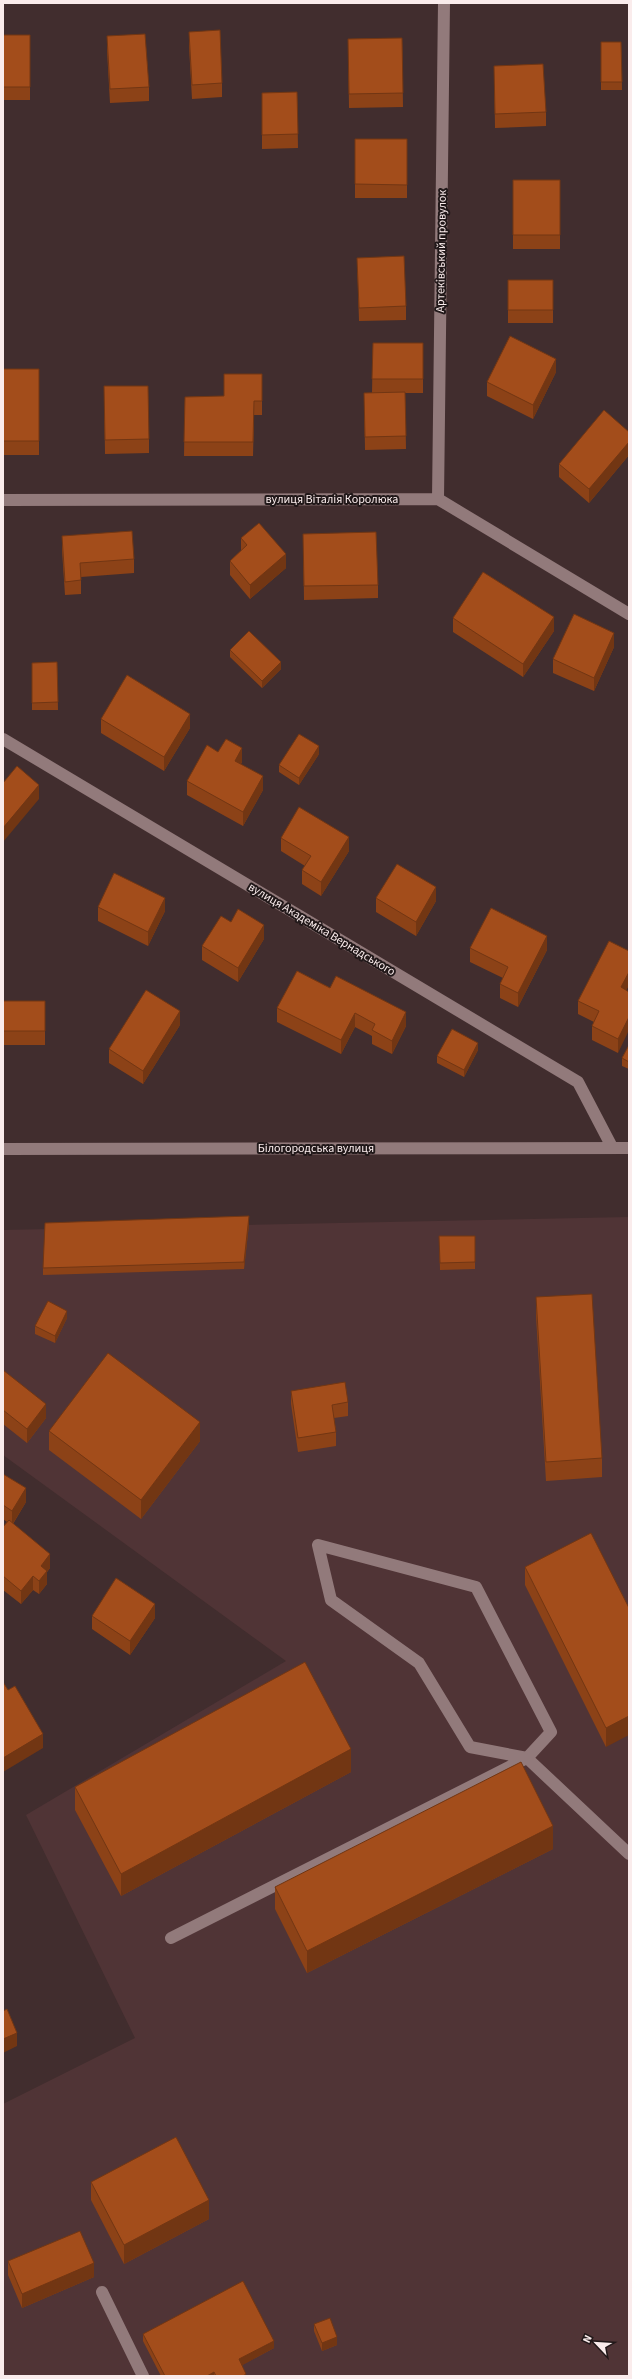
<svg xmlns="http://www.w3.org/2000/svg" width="632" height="2379" font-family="'Source Sans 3',sans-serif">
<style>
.built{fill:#503436}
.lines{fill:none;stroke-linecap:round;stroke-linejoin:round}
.minor{stroke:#927a7b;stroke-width:12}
.wall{fill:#8c4217}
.shaded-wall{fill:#723613}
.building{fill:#a34d1b;stroke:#723613}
.labels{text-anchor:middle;stroke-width:4;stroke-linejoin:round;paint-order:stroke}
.street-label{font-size:12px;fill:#faecec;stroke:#211819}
</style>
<rect width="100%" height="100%" fill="#412d2e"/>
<path class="built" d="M629,1217V2376H3V2104L135,2038L26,1815L286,1661L3,1455V1230Z"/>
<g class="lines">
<path class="minor" d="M438,499L444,3
M3,500L438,499L629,614
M3,739L578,1082L612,1147
M3,1149L629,1148
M171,1938L527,1758L551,1732L476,1587L318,1545L331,1600L419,1663L470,1747L527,1758L629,1854
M102,2292L143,2376"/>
</g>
<path class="wall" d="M189,32L222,83V97L192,99L189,46Z
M3,35H30V100H3Z
M107,36L149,87V101L110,103L107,50Z
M402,38L403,107L349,108L348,39Z
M601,42H621L622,90H601Z
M494,66L546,112V126L495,128Z
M297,92L298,148L262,149V93Z
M355,139H407V198H355Z
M513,180H560V249H513Z
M357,258L406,306V320L359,321Z
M508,280H553V323H508Z
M373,343H423V393H405L406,449L365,450L364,393H372Z
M3,369H39V455H3Z
M556,372L533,419L487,396V382Z
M262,374V415H254L253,456H184L185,397L224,396Z
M104,386L149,439V453L105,454Z
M629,432V455L589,503L559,477V464Z
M303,534L378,585V598L304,600Z
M62,536L134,559V573L81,577V594L65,595L62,550Z
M241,538L286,568L250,599L230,575V561L241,551Z
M453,618L554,631L523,677L453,632Z
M614,647L594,691L553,673V659Z
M230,650L281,669L262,688L230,657Z
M57,662L58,710H32V663Z
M101,719L190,728L164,771L101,733Z
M218,752L242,762L241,764L263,790L243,826L187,795V781Z
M319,754L299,785L279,772V765Z
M281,838L349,851L321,896L302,884V870L305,866L281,851Z
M376,898L436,901L416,936L376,912Z
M98,907L165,911L148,946L98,921Z
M264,939L238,982L202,960V946Z
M470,948L547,950L518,1007L500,998V984L503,978L470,962Z
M629,951V985L626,990L618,1053L592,1040V1026L594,1022L578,1014V1001Z
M297,971L406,1026L392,1054L372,1044V1036L355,1027L341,1054L277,1022V1008Z
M3,1001H45V1045H3Z
M180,1025L143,1084L109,1063V1049Z
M629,1045V1069L622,1066V1058Z
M478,1050L464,1077L437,1063V1056Z
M249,1224L244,1269L43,1275V1268Z
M439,1236H475V1269L440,1270Z
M536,1297L602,1458V1477L546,1481L536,1316Z
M67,1318L55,1343L35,1334V1326Z
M3,1370L46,1418L27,1443L3,1424Z
M291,1391L348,1402V1416L334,1418L336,1432V1446L298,1452L291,1404Z
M49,1431L200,1441L141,1519L49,1450Z
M3,1474L26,1502L13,1524L50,1568L47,1572V1584L39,1594L33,1590L21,1604L3,1590V1527L7,1522L3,1519Z
M525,1567L629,1608L606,1747L525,1585Z
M92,1616L155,1618L130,1655L92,1629Z
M351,1772L121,1896L75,1810V1787Z
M553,1849L307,1973L275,1909V1887Z
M91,2182L209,2219L124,2264L91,2200Z
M8,2261L94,2277L22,2308L8,2275Z
M314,2324L337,2345L322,2351L314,2331Z
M143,2334L274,2348L242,2365L246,2376H161L143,2341Z"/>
<path class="shaded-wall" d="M556,359V372L533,419V405Z
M629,442V455L589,503V489Z
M286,554V568L250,599V585Z
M554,617V631L523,677V664Z
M614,633V647L594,691V678Z
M281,662V669L262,688V681Z
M190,714V728L164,771V757Z
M319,746V754L299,785V778Z
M242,748V762L235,774V761Z
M263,776V790L243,826V812Z
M39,785V799L3,842V828Z
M349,837V851L321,896V882Z
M436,887V901L416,936V922Z
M165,898V911L148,946V932Z
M264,925V939L238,982V968Z
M547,936V950L518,1007V993Z
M629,972V985L621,1001V987Z
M180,1011V1025L143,1084V1071Z
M406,1012V1026L392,1054V1041Z
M355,1013V1027L341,1054V1040Z
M629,1017V1030L618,1053V1039Z
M478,1043V1050L464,1077V1070Z
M249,1216V1224L244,1269V1262Z
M67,1311V1318L55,1343V1336Z
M46,1404V1418L27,1443V1429Z
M200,1422V1441L141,1519V1500Z
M26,1488V1502L12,1525V1511Z
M50,1554V1568L47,1572V1584L39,1594V1581L41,1566Z
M33,1576V1590L21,1604V1591Z
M155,1604V1618L130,1655V1641Z
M629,1716V1735L606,1747V1728Z
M43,1734V1748L3,1772V1758Z
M351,1749V1772L121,1896V1874Z
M553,1826V1849L307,1973V1951Z
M17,2033V2046L3,2053V2039Z
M209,2200V2219L124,2264V2245Z
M94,2263V2277L22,2308V2294Z
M337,2337V2345L322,2351V2343Z
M274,2341V2348L239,2367V2359Z
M214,2372V2376H207Z"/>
<path class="building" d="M220,30L222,83L192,85L189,32Z
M145,34L149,87L110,89L107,36Z
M3,35H30V87H3Z
M402,38L403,93L349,94L348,39Z
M601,42H621L622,82H601Z
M543,64L546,112L495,114L494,66Z
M297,92L298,134L262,135V93Z
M355,139H407V185L355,184Z
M513,180H560V235H513Z
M404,256L406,306L359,308L357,258Z
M508,280H553V310H508Z
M510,336L556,359L533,405L487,382Z
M373,343H423V379H372Z
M3,369H39V441H3Z
M224,374H262V401H254L253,442H184L185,397L224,396Z
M104,386H148L149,439L105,440Z
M405,392L406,436L365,437L364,393Z
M604,410L629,432V442L589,489L559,464Z
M259,523L286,554L250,585L230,561L247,545L241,538Z
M132,531L134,559L80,563L81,580L65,582L62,536Z
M376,532L378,585L304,586L303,534Z
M483,572L554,617L523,664L453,618Z
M574,614L614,633L594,678L553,659Z
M249,631L281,662L262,681L230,650Z
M57,662L58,702L32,703V663Z
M127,675L190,714L164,757L101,719Z
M299,734L319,746L299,778L279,765Z
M226,739L242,748L235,761L263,776L243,812L187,781L207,745L218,752Z
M17,766L39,785L3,828V783Z
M299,807L349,837L321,882L302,870L311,856L281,838Z
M397,864L436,887L416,922L376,898Z
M114,873L165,898L148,932L98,907Z
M491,908L547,936L518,993L500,984L508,967L470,948Z
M238,909L264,925L238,968L202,946L221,916L231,922Z
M609,941L629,951V972L621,987L629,992V1017L618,1039L592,1026L599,1011L578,1001Z
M297,971L330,988L336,976L406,1012L392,1041L372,1030L375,1024L355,1013L341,1040L277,1008Z
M146,990L180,1011L143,1071L109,1049Z
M3,1001H45V1031H3Z
M452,1029L478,1043L464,1070L437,1056Z
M629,1045V1062L622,1058Z
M249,1216L244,1262L43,1268L45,1223Z
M439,1236H475V1262L440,1263Z
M592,1294L602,1458L546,1462L536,1297Z
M48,1301L67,1311L55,1336L35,1326Z
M108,1353L200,1422L141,1500L49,1431Z
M3,1370L46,1404L27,1429L3,1410Z
M345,1382L348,1402L332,1405L336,1432L298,1438L291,1391Z
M3,1474L26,1488L12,1511L3,1505Z
M9,1520L50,1554L41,1566L47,1571L39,1581L33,1576L21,1591L3,1576V1527Z
M591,1533L629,1608V1716L606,1728L525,1567Z
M116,1578L155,1604L130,1641L92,1616Z
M305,1662L351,1749L121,1874L75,1787Z
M3,1682L8,1690L15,1686L43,1734L3,1758Z
M521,1762L553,1826L307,1951L275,1887Z
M7,2009L17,2033L3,2039V2011Z
M176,2137L209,2200L124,2245L91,2182Z
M80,2231L94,2263L22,2294L8,2261Z
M243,2281L274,2341L239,2359L246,2374L243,2376H216L214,2372L207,2376H165L143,2334Z
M330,2318L337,2337L322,2343L314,2324Z"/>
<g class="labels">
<g class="street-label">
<text transform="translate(441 251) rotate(-89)" y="4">Артеківський провулок</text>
<text x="332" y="503">вулиця Віталія Королюка</text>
<text transform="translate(322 929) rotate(31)" y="4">вулиця Академіка Вернадського</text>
<text x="316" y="1152">Білогородська вулиця</text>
</g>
</g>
<rect width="632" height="2379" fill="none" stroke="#faecec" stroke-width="8"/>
<g transform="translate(596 2343) rotate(295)" stroke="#211819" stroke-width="3" paint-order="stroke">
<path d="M0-3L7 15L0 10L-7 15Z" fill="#faecec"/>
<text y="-6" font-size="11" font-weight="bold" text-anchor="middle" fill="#faecec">N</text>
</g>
</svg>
